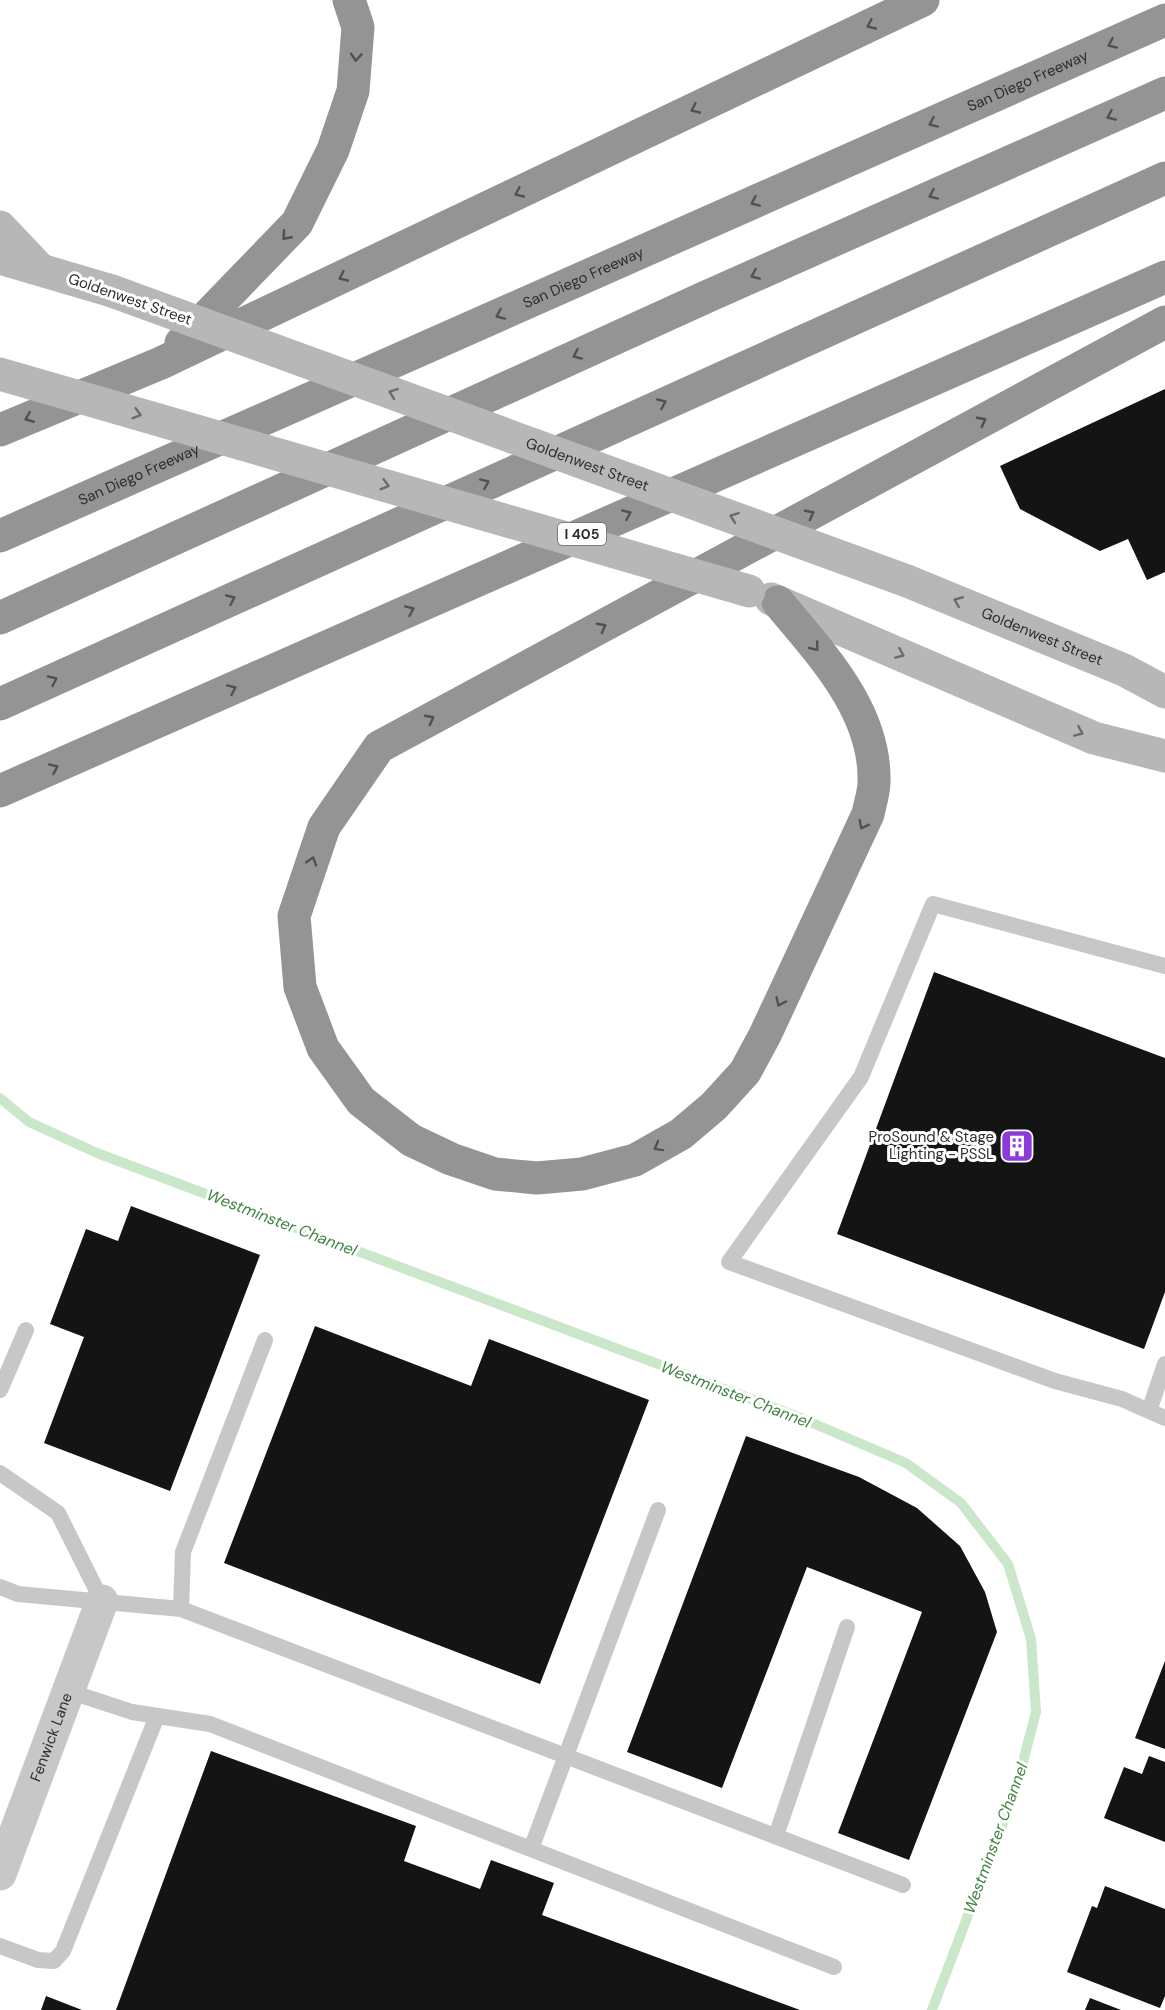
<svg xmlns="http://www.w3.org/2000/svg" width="1165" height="2010" font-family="'DM Sans',sans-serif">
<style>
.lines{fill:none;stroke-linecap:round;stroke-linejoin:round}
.stream{stroke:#cae8c9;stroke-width:10}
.building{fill:#141414}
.lane{stroke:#c7c7c7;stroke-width:16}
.street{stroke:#c7c7c7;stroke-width:33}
.secondary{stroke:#b7b7b7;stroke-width:33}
.highway{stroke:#949494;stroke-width:33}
.secondary-bridge{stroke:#b7b7b7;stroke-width:33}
.oneway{stroke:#515151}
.oneway2{stroke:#6b6b6b}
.labels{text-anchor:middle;stroke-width:6;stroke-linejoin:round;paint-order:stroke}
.shield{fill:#fff;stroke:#6c6c6c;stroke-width:1.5}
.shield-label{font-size:14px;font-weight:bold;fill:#2d2d2d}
.street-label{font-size:15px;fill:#2d2d2d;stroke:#fff}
.poi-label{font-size:15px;fill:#2d2d2d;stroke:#fff;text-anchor:end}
.water-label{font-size:16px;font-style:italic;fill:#418340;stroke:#fff}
</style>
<rect width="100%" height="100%" fill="#fff"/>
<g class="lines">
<path class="stream" d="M0,1098L29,1122L97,1153L796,1416L906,1463L961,1503L1008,1564L1031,1639L1036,1712L1016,1789L932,2010"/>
</g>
<path class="building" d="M1165,389V572L1147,580L1128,539L1100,551L1020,509L1000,466Z
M934,972L1165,1058V1292L1144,1349L837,1234Z
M131,1206L260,1255L170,1491L44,1443L84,1337L50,1324L86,1229L118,1241Z
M315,1326L471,1386L489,1339L649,1400L540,1684L224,1563Z
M746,1436L859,1477L917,1508L960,1546L985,1592L997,1632L909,1860L838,1833L922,1612L807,1567L722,1788L627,1752Z
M1165,1661V1749L1135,1738Z
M211,1751L416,1826L404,1861L480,1889L491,1860L554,1883L542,1915L800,2010H116Z
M1149,1756L1165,1762V1842L1104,1818L1124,1767L1142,1774Z
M1105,1886L1165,1909V1996L1160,2008L1067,1972L1092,1906L1097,1908Z
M46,1996L82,2010H41Z
M1090,1998L1121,2010H1085Z"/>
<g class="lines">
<path class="lane" d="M1165,966L933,904L861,1077L729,1262L1055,1381L1122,1399L1149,1411L1165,1364
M0,1390L26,1330
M1149,1411L1165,1418
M0,1473L58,1513L102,1601
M0,1587L18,1594L181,1609L903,1885
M181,1609L183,1552L265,1340
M68,1691L132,1712L210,1724L834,1967
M776,1836L847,1627
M531,1849L658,1510
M0,1946L38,1960L54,1961L63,1951L157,1716"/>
<path class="street" id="s1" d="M0,1874L102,1601"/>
<g class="secondary">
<path d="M0,227L38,267"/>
<path d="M0,258L112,291"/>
<path id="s2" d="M907,581L1124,670L1165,692"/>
<path d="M771,599L1094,738L1165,756"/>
</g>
<g class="highway">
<path d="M181,343L297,223L333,150L353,91L358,27L349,0"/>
<path d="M0,430L161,363L923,0"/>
<path id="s3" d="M0,536L1165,20"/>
<path d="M778,602C820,653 876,710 874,782C874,792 870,804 868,814L765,1035L745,1072L714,1106L681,1134L635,1160L582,1174L537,1178L495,1174L451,1159L411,1140L361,1101L323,1048L300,987L294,916L324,827L379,747L1165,322"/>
<path d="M0,618L706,297L1165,93"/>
<path d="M0,704L1165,178"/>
<path d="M0,791L1165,277"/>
</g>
<g class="secondary-bridge">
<path id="s4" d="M112,291L907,581"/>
<path d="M0,374L749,591"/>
</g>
</g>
<defs><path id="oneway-chevron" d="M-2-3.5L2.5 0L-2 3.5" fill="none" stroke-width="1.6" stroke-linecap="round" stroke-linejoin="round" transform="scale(1.5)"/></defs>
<g class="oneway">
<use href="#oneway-chevron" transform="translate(871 25) rotate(155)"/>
<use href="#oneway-chevron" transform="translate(1112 44) rotate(156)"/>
<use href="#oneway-chevron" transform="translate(356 57) rotate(94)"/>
<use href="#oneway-chevron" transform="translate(695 109) rotate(155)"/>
<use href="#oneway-chevron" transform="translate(1111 116) rotate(156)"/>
<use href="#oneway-chevron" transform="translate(933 123) rotate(156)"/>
<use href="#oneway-chevron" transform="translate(519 193) rotate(155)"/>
<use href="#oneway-chevron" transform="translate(933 195) rotate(156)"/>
<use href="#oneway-chevron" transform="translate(755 202) rotate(156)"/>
<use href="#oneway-chevron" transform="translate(286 236) rotate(132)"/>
<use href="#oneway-chevron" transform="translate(755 275) rotate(156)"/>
<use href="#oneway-chevron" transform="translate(343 277) rotate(155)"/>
<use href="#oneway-chevron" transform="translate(500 315) rotate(156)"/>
<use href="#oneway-chevron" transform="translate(577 355) rotate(156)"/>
<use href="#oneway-chevron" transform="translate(662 403) rotate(-24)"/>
<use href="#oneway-chevron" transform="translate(29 418) rotate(158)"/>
<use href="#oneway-chevron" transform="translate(982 421) rotate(-28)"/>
<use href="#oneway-chevron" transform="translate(485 483) rotate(-24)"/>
<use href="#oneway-chevron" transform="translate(627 514) rotate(-24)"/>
<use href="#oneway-chevron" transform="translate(810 514) rotate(-28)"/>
<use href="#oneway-chevron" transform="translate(231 599) rotate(-24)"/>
<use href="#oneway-chevron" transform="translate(410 610) rotate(-24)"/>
<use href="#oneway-chevron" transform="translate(602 627) rotate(-28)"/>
<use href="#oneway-chevron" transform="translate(815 647) rotate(51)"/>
<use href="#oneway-chevron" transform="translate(53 680) rotate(-25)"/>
<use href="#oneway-chevron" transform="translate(232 689) rotate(-24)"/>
<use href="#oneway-chevron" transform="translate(430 719) rotate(-28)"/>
<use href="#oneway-chevron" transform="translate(54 768) rotate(-24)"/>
<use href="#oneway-chevron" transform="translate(863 825) rotate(117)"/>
<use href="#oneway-chevron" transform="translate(312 861) rotate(-72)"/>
<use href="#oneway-chevron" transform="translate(780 1002) rotate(115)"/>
<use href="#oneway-chevron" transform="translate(658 1147) rotate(151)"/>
</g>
<g class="oneway2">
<use href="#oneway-chevron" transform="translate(393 393) rotate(-160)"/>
<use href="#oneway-chevron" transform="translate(137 414) rotate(16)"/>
<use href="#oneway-chevron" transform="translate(385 485) rotate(16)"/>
<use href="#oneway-chevron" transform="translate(734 517) rotate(-160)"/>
<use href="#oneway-chevron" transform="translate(958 601) rotate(-158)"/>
<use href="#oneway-chevron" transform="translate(900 654) rotate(23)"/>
<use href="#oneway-chevron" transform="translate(1079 732) rotate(23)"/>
</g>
<defs>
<symbol id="building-square" viewBox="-11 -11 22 22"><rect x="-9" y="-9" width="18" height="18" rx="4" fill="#8b3cd8" stroke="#fff"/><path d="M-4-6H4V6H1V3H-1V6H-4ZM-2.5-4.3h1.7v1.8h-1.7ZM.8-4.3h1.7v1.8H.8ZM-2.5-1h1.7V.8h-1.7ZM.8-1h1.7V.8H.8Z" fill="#fff"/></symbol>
</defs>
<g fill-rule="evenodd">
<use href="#building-square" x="998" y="1127" width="38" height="38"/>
</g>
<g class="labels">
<rect class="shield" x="558" y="523" width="48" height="22" rx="4.5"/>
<g class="shield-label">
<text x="582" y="539">I 405</text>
</g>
<g class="street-label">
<text dy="5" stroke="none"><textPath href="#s3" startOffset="1124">San Diego Freeway</textPath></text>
<text dy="5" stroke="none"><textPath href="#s3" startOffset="638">San Diego Freeway</textPath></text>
<text transform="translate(130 299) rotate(19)" y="5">Goldenwest Street</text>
<text dy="5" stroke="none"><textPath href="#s4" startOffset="506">Goldenwest Street</textPath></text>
<text dy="5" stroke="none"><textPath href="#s3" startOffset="152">San Diego Freeway</textPath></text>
<text dy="5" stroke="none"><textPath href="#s2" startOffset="146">Goldenwest Street</textPath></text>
<text dy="5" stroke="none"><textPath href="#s1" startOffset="146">Fenwick Lane</textPath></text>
</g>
<g class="poi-label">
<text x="994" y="1142">ProSound &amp; Stage<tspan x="994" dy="17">Lighting - PSSL</tspan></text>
</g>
<g class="water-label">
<text transform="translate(282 1222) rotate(21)" y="6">Westminster Channel</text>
<text transform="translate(736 1394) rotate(21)" y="6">Westminster Channel</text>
<text transform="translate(995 1838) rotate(-70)" y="6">Westminster Channel</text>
</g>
</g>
</svg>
